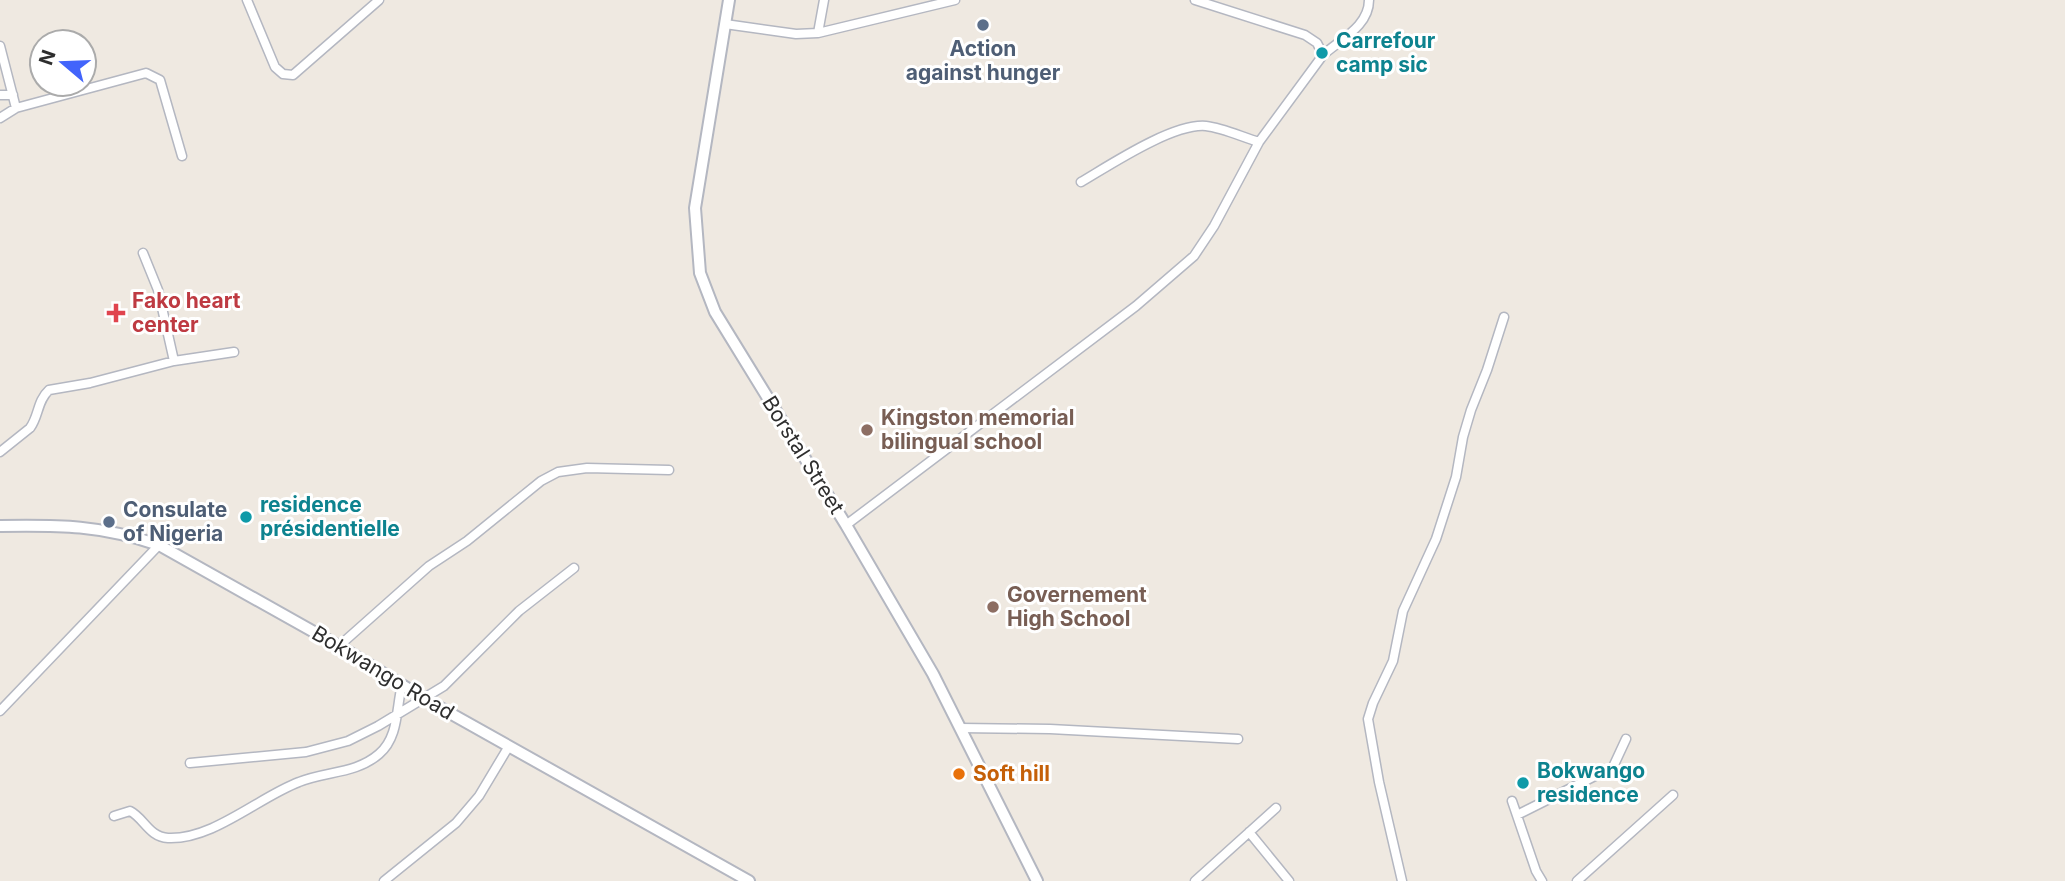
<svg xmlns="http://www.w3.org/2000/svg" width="2065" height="881" font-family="Inter,sans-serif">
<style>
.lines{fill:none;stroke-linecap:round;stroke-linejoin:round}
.street-casing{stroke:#b4b7c1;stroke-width:11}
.secondary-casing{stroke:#b4b7c1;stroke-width:14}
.street{stroke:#fff;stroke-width:8}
.secondary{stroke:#fff;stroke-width:10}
.service-dot{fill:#5c6f8a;stroke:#fff;stroke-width:2.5}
.culture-dot{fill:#0f9aa8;stroke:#fff;stroke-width:2.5}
.health-dot{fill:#e0444e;stroke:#fff;stroke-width:2.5}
.education-dot{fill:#8d6e63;stroke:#fff;stroke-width:2.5}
.food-dot{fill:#e8710a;stroke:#fff;stroke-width:2.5}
.labels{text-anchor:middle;stroke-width:6;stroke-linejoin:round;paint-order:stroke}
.culture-label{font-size:21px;font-weight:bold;fill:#0d838f;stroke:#fff;text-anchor:start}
.service-label{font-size:21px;font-weight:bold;fill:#4e5e75;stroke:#fff}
.health-label{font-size:21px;font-weight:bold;fill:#be3a42;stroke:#fff;text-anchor:start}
.education-label{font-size:21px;font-weight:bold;fill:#785e54;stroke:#fff;text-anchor:start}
.street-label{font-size:21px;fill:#2e2e2e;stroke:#fff}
.food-label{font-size:21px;font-weight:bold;fill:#c56008;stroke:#fff;text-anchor:start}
</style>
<rect width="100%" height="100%" fill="#efe9e1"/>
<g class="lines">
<defs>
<path id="street" d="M247,0L275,67L283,74L293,75L379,0
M725,24L796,34L818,33L955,0
M818,33L824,0
M0,46L16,108
M1323,55C1341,39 1369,26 1369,0
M0,95H13
M0,118L16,108L146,73L160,80L182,156
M1081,182C1110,165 1173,123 1206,126C1223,128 1242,137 1259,142
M143,253L158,290L174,361
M0,452L30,428C39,416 37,401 49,390L90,383L174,361L234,352
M846,525L1136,306L1194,256L1214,226L1259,142L1323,55L1317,43L1305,35L1195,0
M339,646L429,566L467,541L541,481L558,472L587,468L669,470
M0,711L159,545
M960,728L1050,729L1238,739
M190,763L306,752L348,741L378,726L444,686L519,611L574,568
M1512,801L1536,871L1542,881
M1517,815L1613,767L1626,739
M114,816L130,811C144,818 149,837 168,838C213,840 259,797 299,782C326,771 356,774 379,754C399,737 396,708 402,685
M1249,832L1289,881
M384,881L456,823L479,796L509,746
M1195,881L1276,808
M1402,881L1379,782L1368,719L1373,703L1393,661L1403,611L1436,539L1456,477L1463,437L1471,410L1487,370L1504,317
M1577,881L1673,795"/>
<path id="secondary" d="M729,0L695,208L700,273L715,312L846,525L933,674L1037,881
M0,526C61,525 100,525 159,545L339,646L423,698L749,881"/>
</defs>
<use href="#street" class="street-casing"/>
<use href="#secondary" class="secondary-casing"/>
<use href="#street" class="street"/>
<use href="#secondary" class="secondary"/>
</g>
<g class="service-dot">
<circle cx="983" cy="25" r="7"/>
<circle cx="109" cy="522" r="7"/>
</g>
<g class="culture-dot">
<circle cx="1322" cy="53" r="7"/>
<circle cx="246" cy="517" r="7"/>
<circle cx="1523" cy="783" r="7"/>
</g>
<path class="health-dot" d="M112.5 302.5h7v7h7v7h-7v7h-7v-7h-7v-7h7z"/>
<g class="education-dot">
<circle cx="867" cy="430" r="7"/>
<circle cx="993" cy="607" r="7"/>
</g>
<circle class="food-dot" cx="959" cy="774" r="7"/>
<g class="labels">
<g class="culture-label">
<text x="1336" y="48">Carrefour<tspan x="1336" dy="24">camp sic</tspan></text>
<text x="260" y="512">residence<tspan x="260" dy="24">présidentielle</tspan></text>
<text x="1537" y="778">Bokwango<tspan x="1537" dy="24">residence</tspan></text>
</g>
<g class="service-label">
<text x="983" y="56">Action<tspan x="983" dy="24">against hunger</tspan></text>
<text x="123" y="517" text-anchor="start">Consulate<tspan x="123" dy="24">of Nigeria</tspan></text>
</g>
<g class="health-label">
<text x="132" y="308">Fako heart<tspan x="132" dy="24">center</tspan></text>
</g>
<g class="education-label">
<text x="881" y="425">Kingston memorial<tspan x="881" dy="24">bilingual school</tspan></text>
<text x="1007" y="602">Governement<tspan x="1007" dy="24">High School</tspan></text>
</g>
<g class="street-label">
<text transform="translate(803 455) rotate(58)" y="7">Borstal Street</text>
<text transform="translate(383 673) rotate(31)" y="7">Bokwango Road</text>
</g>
<g class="food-label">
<text x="973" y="781">Soft hill</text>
</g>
</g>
<g transform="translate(63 63) rotate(289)"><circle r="33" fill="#ffffff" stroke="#ababab" stroke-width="2"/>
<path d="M0-5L12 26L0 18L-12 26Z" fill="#4264fb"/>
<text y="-10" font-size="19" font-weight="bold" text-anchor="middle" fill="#2e2e2e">N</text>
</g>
</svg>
